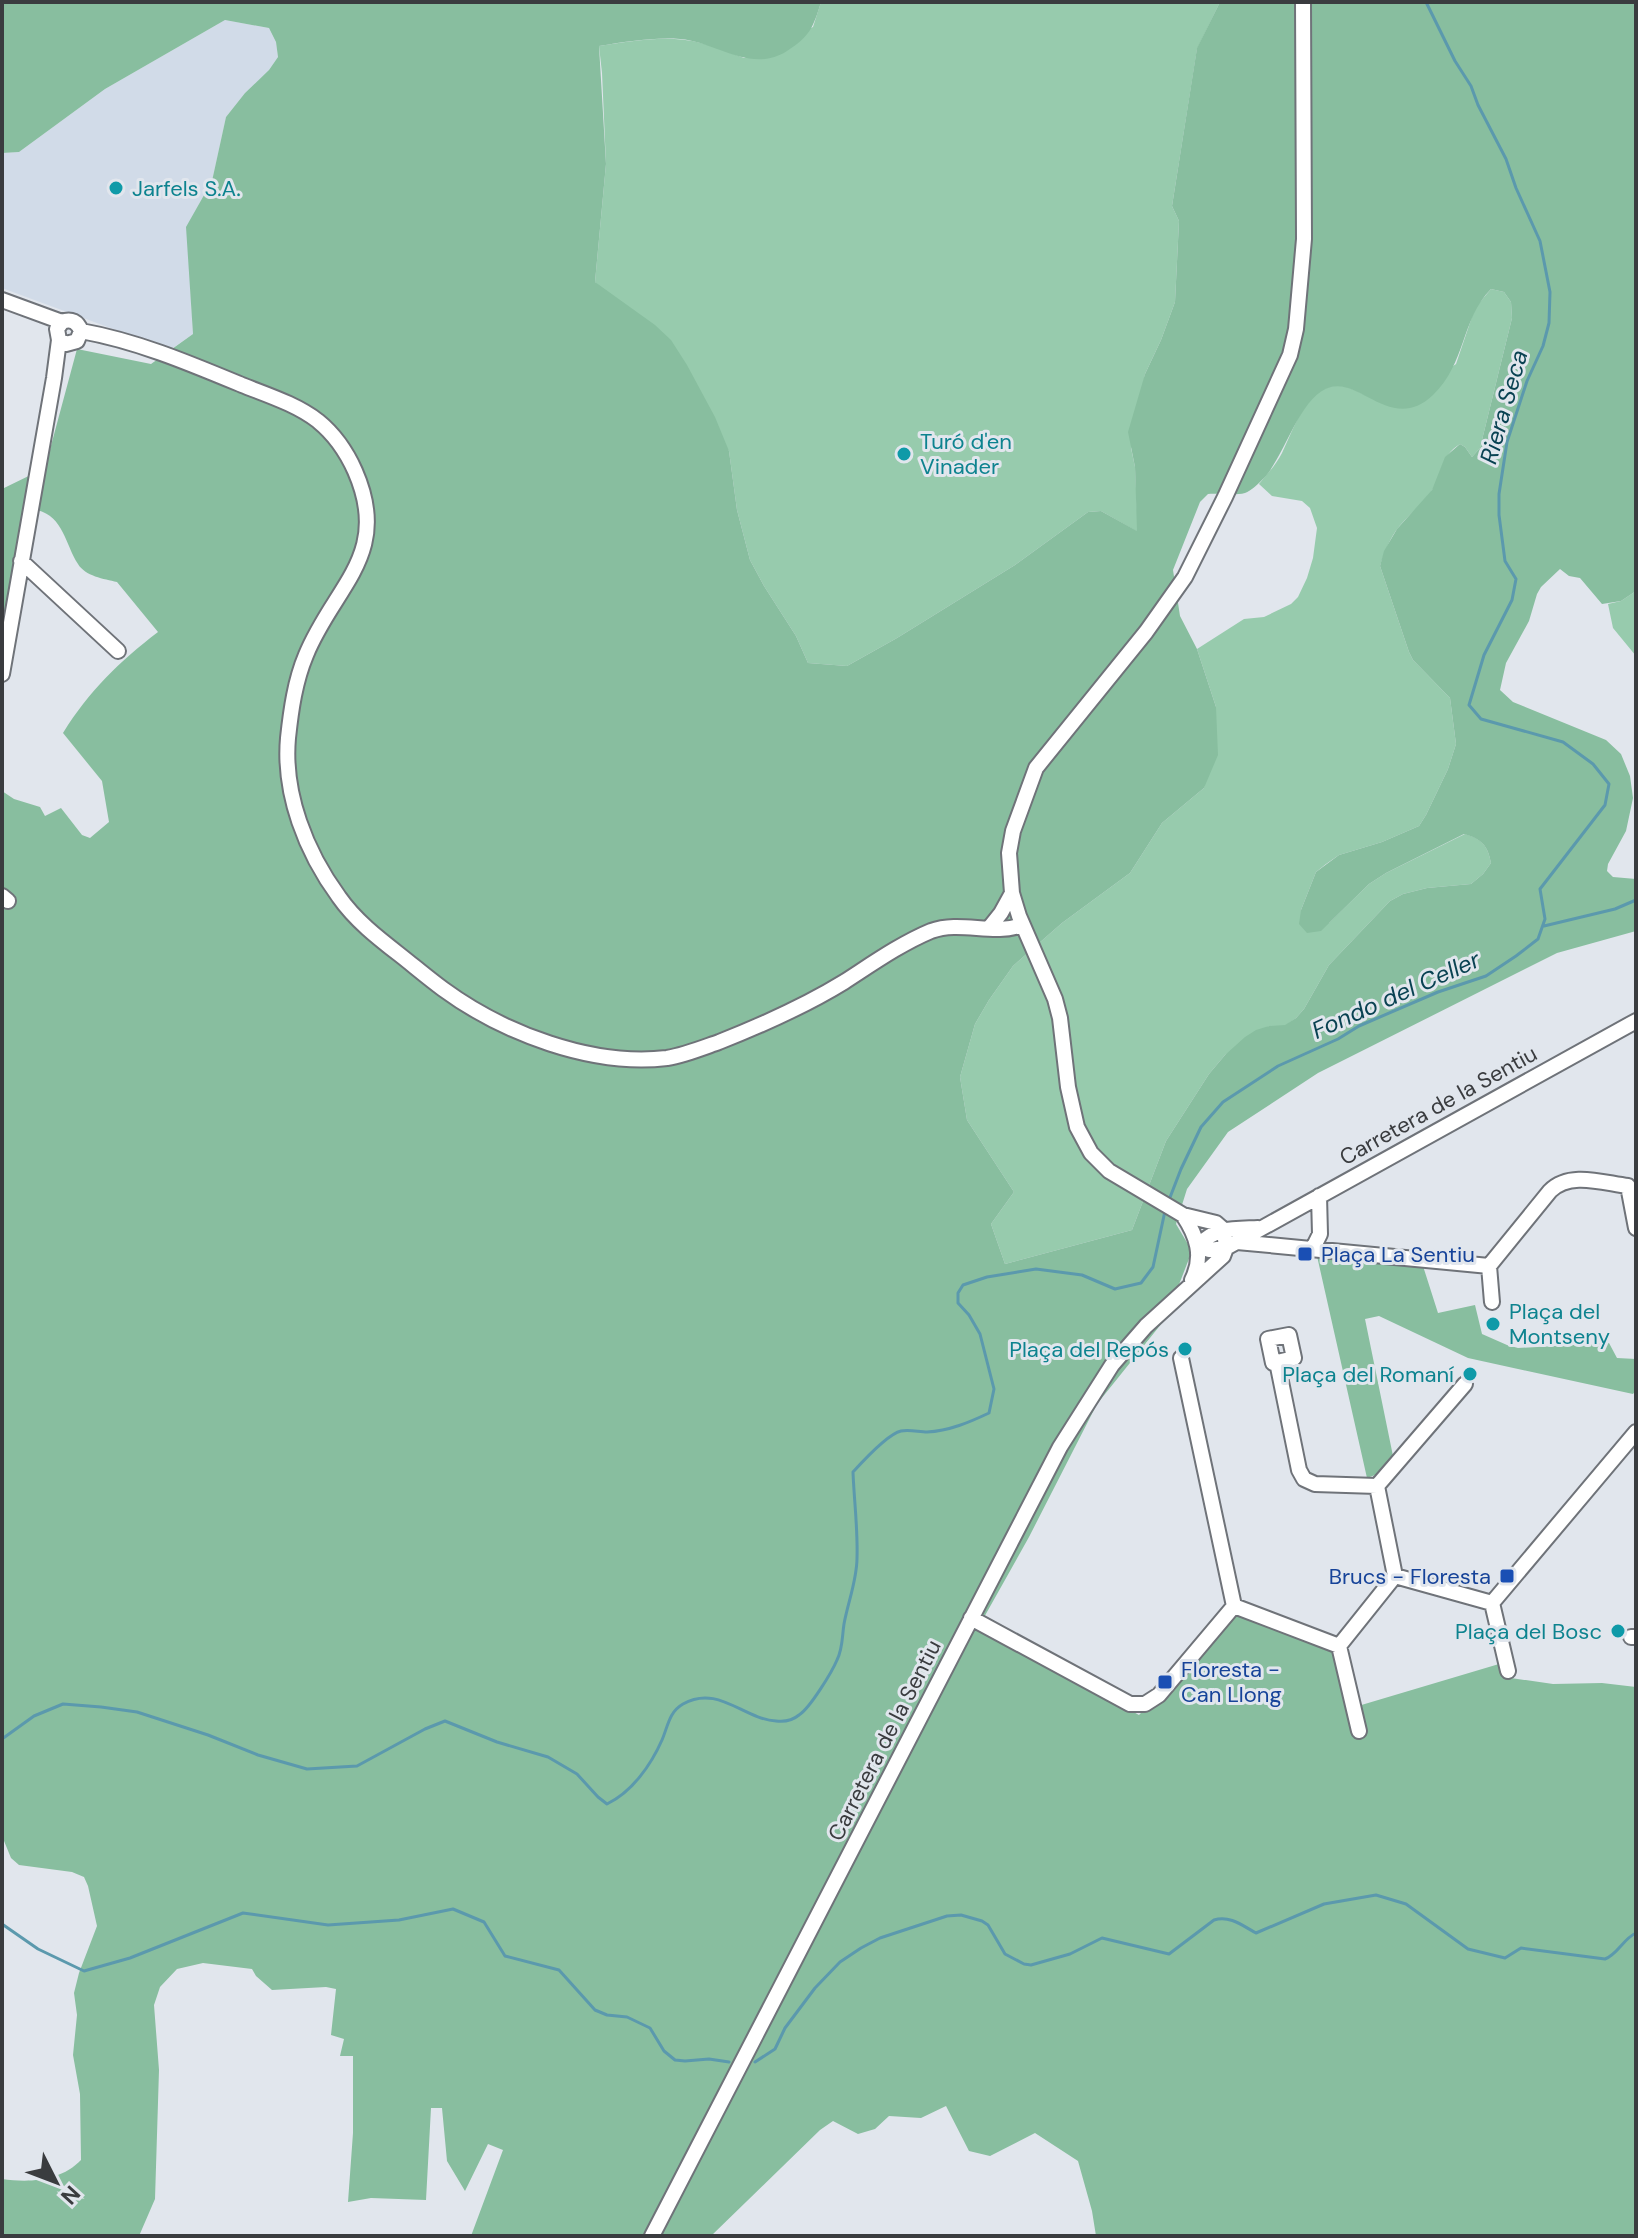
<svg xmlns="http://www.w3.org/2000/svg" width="1638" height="2238" font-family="'DM Sans',sans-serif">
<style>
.built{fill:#d1dbe8}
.green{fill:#97cbad}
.forest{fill:#88be9f;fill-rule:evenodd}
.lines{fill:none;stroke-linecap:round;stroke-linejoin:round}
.stream{stroke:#5b99ad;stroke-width:3}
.minor-casing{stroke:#6f7379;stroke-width:18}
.minor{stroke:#fff;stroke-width:14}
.culture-dot{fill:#0f9aa8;stroke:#e1e6ed;stroke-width:3}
.transit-dot{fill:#1a4fb4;stroke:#e1e6ed;stroke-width:3}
.labels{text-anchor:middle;stroke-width:6;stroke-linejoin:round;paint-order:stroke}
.culture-label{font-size:22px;fill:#0d838f;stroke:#e1e6ed;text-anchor:start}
.street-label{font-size:22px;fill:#3a3c3f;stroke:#e1e6ed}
.transit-label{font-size:22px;fill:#164399;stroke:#e1e6ed;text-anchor:start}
.water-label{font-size:24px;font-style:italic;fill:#094252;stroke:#e1e6ed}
</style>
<rect width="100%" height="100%" fill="#e1e6ed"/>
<path class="built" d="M225,20L269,28L276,42L278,57L269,70L245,93L226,117L212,181L187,227L193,334L170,350L2,288V153L19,152L105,89Z"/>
<path class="green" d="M821,2H1220L1197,49L1172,206L1179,221L1175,302L1161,340L1145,374L1131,448L1135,467L1138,532L1101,511L1088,512L1015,565L897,638L847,666L808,663L796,636L764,586L750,560L737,510L729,451L595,282L606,164L602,73L599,46C632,41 668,34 701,43C716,47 730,53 744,58L813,27Z
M1491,289L1504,292L1511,302L1512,318L1480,448L1472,457L1465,447L1460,444C1439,457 1443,474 1431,492C1423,503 1413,511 1404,521C1392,533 1385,550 1380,566L1409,652L1413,660L1450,698L1456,744L1448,769L1426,815L1419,826L1382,842L1339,855L1326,864L1316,872L1301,910L1329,923L1369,884L1386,873L1465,834C1482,839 1488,846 1491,863L1483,874L1471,884L1427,888L1403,894L1390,901L1329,965L1304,1009L1296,1018L1285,1026H1269L1225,1055L1209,1074L1166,1141L1132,1230L1005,1264L991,1224L1014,1192L967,1120L960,1077L975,1024L989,1000L1013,966L1062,923L1130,873L1162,823L1204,788L1216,707L1197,649L1244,619L1264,617L1291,604L1298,597L1307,578L1313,558L1317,528L1310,508L1302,501L1272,496L1259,484C1267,474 1276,465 1282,453C1293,431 1308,382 1341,386C1355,387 1376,403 1394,407L1456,364L1475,308Z
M1636,591V656L1613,628L1608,604L1621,601Z"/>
<path class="forest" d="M2,2H821C813,28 810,36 787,51C751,74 717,42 680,39C653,37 625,42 599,46L606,164L595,282L655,325L671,340L687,365L715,417L729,451L737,510L750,560L764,586L796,636L808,663L847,666L897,638L1015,565L1088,512L1101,511L1137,531L1135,467L1128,432L1145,374L1161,340L1175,302L1179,221L1172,206L1197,48L1220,2H1636V591L1621,601L1602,604L1580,578L1569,576L1560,569L1541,587L1537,594L1529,621L1506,663L1500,690L1513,702L1606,740L1621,754L1630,776L1633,798L1626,831L1608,864L1607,871L1613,877L1636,879V931L1557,953L1318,1073L1228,1132L1187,1189L1176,1224L1192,1251L1166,1318L1097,1404L1029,1537L978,1628L1139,1715L1239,1613L1331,1646L1348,1709L1499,1664L1504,1677L1553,1684L1602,1683L1636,1687V2236H1096L1092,2211L1078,2161L1035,2133L990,2156L969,2151L946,2106L921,2118L889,2116L875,2129L858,2134L833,2121L820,2130L711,2236H471L503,2150L488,2144L465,2191L447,2161L442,2108H431L426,2200L371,2198L348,2202L353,2133V2056H340L344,2039L331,2035L336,1989L326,1987L272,1990L256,1976L252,1969L203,1963L177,1969L160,1987L154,2005L159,2070L155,2199L139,2236H2V2179C30,2183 61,2181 81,2160L80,2094L73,2055L77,2015L74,1993L79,1973L97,1926L88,1886L84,1877L72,1872L19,1865L11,1858L2,1836V901L14,898L2,889V791L14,799L40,807L45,816L61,808L82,835L90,838L109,822L102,781L63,733C89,691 119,662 158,632L117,582C104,579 85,576 78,564C65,544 64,517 37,510L2,637V489L45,468L77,349L151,364L193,334L186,227L212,181L226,117L245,93L269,70L278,57L276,42L269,28L225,20L105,89L19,152L2,153ZM1491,289L1504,292L1511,302L1512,318L1480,448L1472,457L1465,447L1460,444L1445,457L1432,490L1397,529L1384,551L1380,566L1409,652L1413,660L1450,698L1456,744L1448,769L1426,815L1419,826L1382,842L1339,855L1316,872L1301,910L1299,924L1307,933L1321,931L1369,884L1386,873L1464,834C1482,839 1488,846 1491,863L1483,874L1471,884L1427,888L1403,894L1390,901L1329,965L1304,1009L1296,1018L1285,1025L1269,1026L1256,1030L1245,1037L1225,1055L1209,1074L1166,1141L1132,1230L1005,1264L991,1224L1014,1192L967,1120L960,1077L975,1024L989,1000L1013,966L1062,923L1130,873L1162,823L1204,788L1218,755L1216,707L1197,649L1180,616L1173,570L1200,502L1208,494C1219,493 1234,496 1245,493C1251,491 1259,483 1264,478C1286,454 1300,395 1331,387C1361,379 1393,433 1433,395C1466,364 1461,319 1491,289Z
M1317,1256L1423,1266L1438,1313L1475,1305L1482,1334L1507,1345L1518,1348L1609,1343L1617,1358L1636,1359V1390L1633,1394L1468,1358L1379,1316L1365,1319L1393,1456L1378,1474L1367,1478Z"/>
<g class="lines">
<path class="stream" d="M1544,926L1615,909L1636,900
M1169,1200L1181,1169L1201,1127L1223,1102L1278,1066L1338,1039L1359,1026L1438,992L1486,976L1516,956L1538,939L1545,919L1540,889L1605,805L1609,784L1593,764L1563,742L1481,719L1469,705L1484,655L1512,600L1516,579L1505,561L1499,515V494L1507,442L1527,381L1543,346L1549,323L1550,292L1540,241L1516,188L1506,159L1478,105L1471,86L1455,61L1426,2
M2,1739L34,1716L63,1704L101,1707L137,1712L208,1735L258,1755L307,1769L357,1766L425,1729L445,1721L497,1742L548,1757L577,1774L598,1797L607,1804C632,1792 651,1765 662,1740C668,1726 669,1712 683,1704C718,1684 743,1719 776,1721C784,1722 793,1720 799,1715C810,1708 832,1672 837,1660C843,1648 842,1636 844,1624C848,1602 857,1580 857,1558C858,1529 854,1500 853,1472C863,1461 888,1434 901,1431C909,1429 919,1432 927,1432C949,1431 970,1422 989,1413L994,1389L980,1334L969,1315L958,1303V1293L963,1285L987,1277L1036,1269L1082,1275L1115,1289L1141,1283L1153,1267L1165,1211
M2,1924L38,1949L84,1971L130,1958L243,1913L328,1925L399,1920L453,1909L484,1922L505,1956L559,1970L595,2010L607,2015L627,2017L650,2028L664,2051L675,2060L685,2061L709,2059L729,2062
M755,2062L775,2049L785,2028L815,1988L840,1962L861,1948L880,1938L947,1916L961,1915L982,1921L988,1925L1005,1954L1024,1964L1031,1965L1070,1954L1102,1938L1169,1954L1214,1920C1230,1915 1243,1926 1256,1933L1324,1904L1376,1895L1406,1904L1468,1949L1505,1958L1521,1948L1605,1959C1618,1954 1623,1939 1636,1933"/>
<defs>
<path id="minor" d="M2,300L62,322C71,318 78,322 81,331L77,341L66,344L59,340
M81,331C137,341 189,363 242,385C267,395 296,404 318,421C334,434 347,453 355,471C392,555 334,586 306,655C295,681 291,710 288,738C283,794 306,852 339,897C355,920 378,938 400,955C414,966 428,978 443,989C503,1033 592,1067 667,1058C685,1055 702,1048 719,1042C762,1025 805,1006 844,982C872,964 900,944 931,931C961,920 993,936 1022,925
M21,561L118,651
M2,674L54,378L59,340L57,329L62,322
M2,896L8,901
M989,928L1001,913L1012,893
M1628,1186L1636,1228
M1183,1215C1197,1236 1204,1256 1192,1280
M1224,1230L1216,1223L1183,1215L1109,1171L1091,1153L1077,1127L1068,1087L1060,1018L1055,999L1019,916L1012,893L1009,853L1013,831L1036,768L1146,632L1185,577L1225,497L1290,355L1296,329L1304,239L1303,2
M1237,1242L1489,1266L1550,1191C1570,1171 1603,1183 1628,1186
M1199,1245L1209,1250L1226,1248L1636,1021
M1199,1245C1215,1227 1235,1229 1258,1228
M1313,1248L1320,1234L1319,1196
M1489,1266L1492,1302
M1181,1358L1234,1606
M1277,1362L1294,1358L1289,1335L1268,1339L1273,1363L1277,1362L1299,1470L1304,1479L1315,1484L1377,1486
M1377,1486L1465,1384
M1377,1486L1395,1576
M1492,1603L1636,1432
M1492,1603L1508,1671
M971,1618L1130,1704H1145L1159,1695L1234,1606L1339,1646L1395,1576L1492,1603
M1631,1637H1636
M1339,1646L1359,1731
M652,2236L1060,1447L1112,1365L1146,1326L1223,1256L1226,1248L1224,1230"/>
</defs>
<use href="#minor" class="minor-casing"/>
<use href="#minor" class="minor"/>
</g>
<g class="culture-dot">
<circle cx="116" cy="188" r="8"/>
<circle cx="904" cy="454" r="8"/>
<circle cx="1493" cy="1324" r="8"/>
<circle cx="1185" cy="1349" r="8"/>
<circle cx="1470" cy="1374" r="8"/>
<circle cx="1618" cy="1631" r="8"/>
</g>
<g class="transit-dot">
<rect x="1297" y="1246" width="16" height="16" rx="4"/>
<rect x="1499" y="1568" width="16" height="16" rx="4"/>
<rect x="1157" y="1674" width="16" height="16" rx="4"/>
</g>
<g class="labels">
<g class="culture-label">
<text x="132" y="196">Jarfels S.A.</text>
<text x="920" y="449">Turó d'en<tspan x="920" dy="25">Vinader</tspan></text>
<text x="1509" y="1319">Plaça del<tspan x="1509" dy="25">Montseny</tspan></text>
<text x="1169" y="1357" text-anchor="end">Plaça del Repós</text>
<text x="1454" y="1382" text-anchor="end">Plaça del Romaní</text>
<text x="1602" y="1639" text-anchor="end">Plaça del Bosc</text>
</g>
<g class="street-label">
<text transform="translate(1438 1105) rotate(-29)" y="8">Carretera de la Sentiu</text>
<text transform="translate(884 1740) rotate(-63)" y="8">Carretera de la Sentiu</text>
</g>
<g class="transit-label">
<text x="1321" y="1262">Plaça La Sentiu</text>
<text x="1491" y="1584" text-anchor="end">Brucs - Floresta</text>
<text x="1181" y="1677">Floresta -<tspan x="1181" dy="25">Can Llong</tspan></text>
</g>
<g class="water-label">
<text transform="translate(1504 407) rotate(-74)" y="8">Riera Seca</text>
<text transform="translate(1396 995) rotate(-24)" y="8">Fondo del Celler</text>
</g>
</g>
<rect width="1638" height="2238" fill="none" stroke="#3a3c3f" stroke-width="8"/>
<g transform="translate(56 2182) rotate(132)" stroke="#e1e6ed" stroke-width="6" paint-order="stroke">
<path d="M0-6L14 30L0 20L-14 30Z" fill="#3a3c3f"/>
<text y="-12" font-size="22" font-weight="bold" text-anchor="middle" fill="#3a3c3f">N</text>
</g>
</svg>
